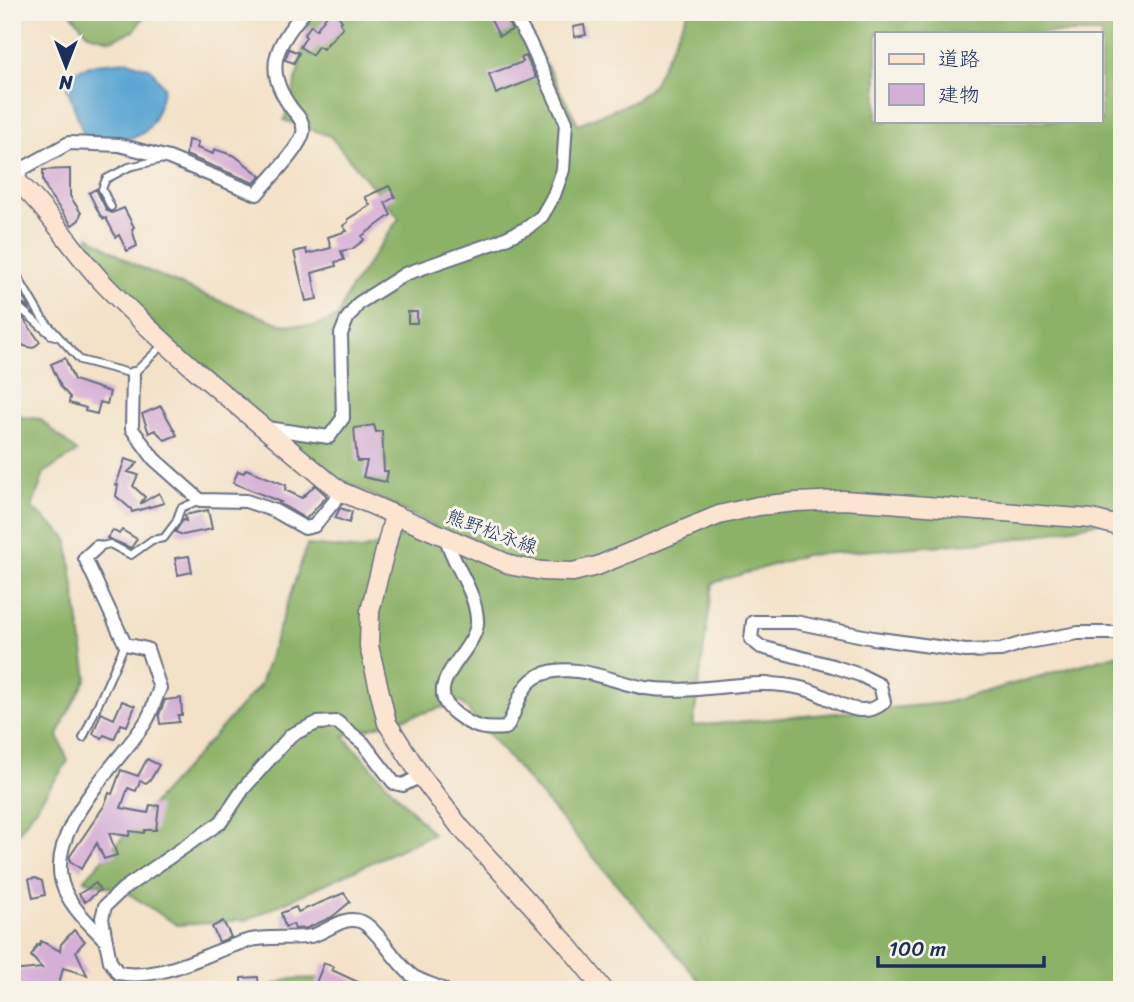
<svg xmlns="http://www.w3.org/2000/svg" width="1134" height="1002" font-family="Sriracha,'Klee One',sans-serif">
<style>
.forest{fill:#8cb268;stroke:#547063;stroke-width:2;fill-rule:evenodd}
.water{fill:#5ba6d3;stroke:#3b6a98;stroke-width:2}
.building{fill:#d5b0d6}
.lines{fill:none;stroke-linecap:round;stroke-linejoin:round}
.lane-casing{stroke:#676e83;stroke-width:10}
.street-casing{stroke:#676e83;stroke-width:16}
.secondary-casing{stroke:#676e83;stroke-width:21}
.lane{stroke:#fff;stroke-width:6}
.street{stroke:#fff;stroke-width:12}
.secondary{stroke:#fce5d0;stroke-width:18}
.labels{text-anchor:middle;stroke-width:6;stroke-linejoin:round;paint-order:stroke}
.street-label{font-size:19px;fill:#1b2f5e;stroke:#f7f3e8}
</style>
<rect width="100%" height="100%" fill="#f7f3e8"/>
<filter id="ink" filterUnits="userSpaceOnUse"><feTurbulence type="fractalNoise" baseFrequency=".0143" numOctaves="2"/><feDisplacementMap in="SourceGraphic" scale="14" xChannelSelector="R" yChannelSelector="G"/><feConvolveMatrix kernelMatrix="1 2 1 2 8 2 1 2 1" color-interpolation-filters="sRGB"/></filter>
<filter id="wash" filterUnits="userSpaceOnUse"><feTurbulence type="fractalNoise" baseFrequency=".00686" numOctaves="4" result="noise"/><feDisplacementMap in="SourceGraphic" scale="28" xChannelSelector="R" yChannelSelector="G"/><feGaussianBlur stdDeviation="1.57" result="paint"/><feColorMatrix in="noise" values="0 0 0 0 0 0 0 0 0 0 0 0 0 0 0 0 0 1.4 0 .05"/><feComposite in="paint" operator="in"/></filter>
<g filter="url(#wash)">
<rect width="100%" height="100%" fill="#f3e2c8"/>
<path class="forest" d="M70,12H147L134,31L111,40L88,34Z
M311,12H518L578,124L633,102L653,85L688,12H1122V518L1012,540L805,555L713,583L693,726L945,703L1119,654L1122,647V990H707L461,702L343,736L433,834L247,920L177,925L126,892L84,880L260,685L307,545L362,550L435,526L321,470L165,336L83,250L89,236L133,264L199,293L281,324L315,326L338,317L349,291L399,218L330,136L284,120L295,85ZM877,33H1101V121H877Z
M12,407L21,417L40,419L77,452L44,473L32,508L67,538L87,678L65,718L58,736L68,761L12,842Z
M329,978L350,990H261L289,979Z"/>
<path class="water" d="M128,61L151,69L164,87C150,146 140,137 86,142L63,75L95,64Z"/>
<g id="blocks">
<path class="building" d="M329,12H336L342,21L340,23L343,27L323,49L318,46L312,55L300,47L306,37L304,35L311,25L316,30Z
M503,12L512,30L499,36L490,18Z
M584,25L586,35L575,37L573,27Z
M289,49L299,53L294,63L285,60Z
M526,56L536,78L496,94L489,74L523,62L521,58Z
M188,140L198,142L197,148L213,154L214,149L235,156L261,176L254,183L186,155Z
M70,169V196L81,213L79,220L72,225L49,194L43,181V170Z
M389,186L395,197L385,203L391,215L362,236L364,240L352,249L341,251L344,260L335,262L336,266L312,273L317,299L306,301L294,252L306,249L307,254L331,248L328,237L347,231L343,226L348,222V219L370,205L365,197Z
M96,189L107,211L112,213L124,208L134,227L132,229L137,246L127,251L119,235L116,237L106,218L104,219L100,215L89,193Z
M12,289L20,292L30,309L12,295Z
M12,309L23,318L40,342L33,348L24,346L12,334Z
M408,312H417V323H408Z
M65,358L74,380L110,392L107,404L100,402L97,414L85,411L86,408L69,403L70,397L61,387L51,364Z
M161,406L177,435L165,440L155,430L149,433L142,414Z
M374,425L376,432L382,431L384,471H388L386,482L363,477L367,461H357L354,428Z
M125,459L138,463L128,472L138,475L133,486L145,497L140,504L159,493L164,503L132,512L131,509L116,496L118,485H116Z
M246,469L286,485L285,490L302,498L315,485L327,496L306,519L279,503L281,502L233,483L238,471L244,473Z
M340,508L352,512L349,523L335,518Z
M208,510L212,529L183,535L175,532L183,520L186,521L185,515Z
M113,530L119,534L122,530L137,539L131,548L107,538Z
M189,556L192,572L178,575L175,558Z
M181,698L182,715H178L179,722L160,724L159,715L165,700Z
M122,701L135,706L127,726L121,724L114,739L104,735L102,738L93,734L101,713L114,719Z
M147,759L159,765L151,779L146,783L140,781L136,791L128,788L121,808L148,813L150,805L159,806L156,830H145L144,833L130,831L129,836L109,833L117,855L104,859L97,843L81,869L70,861V856L104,806L109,793L112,794L121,770L138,776Z
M35,878L42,881L45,895L33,898L29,879Z
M96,883L100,890L85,902L79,894Z
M344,893L350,902L332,917L307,928L295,929L293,924L285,927L281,913L296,907L298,912Z
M223,921L231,937L219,942L212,927Z
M74,930L85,941L76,951L87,975L63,968L59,984L49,989L12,990V971L42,968L31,956L37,945L39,946L41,941L60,951L61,944Z
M324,963L334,967L332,970L375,990H330L315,985Z
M258,977L259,990H241V978Z"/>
</g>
</g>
<g filter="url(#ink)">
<use href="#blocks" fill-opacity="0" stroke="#676e83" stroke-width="2"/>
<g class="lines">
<defs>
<path id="lane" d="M111,207L102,189L106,179L129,167L163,159
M12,267L42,318L80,360L133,374L165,343
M12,301L51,335L59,337
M97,547L110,544L131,555L152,540L164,538L176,522L181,508L200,500
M83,738L125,644"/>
<path id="street" d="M17,182L22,169L69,143L119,145L169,158L257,194C269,179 299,150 303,133C305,123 298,116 292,109C263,70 275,46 304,12
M133,374L132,429L154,459L200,500L246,501L275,511L305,528L314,526L342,492
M266,428L329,437L343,418L341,334L347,319L359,303L405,274L497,242L527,228L542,216L554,195L563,170L566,122L529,41L512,12
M446,538C453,565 475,589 477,619C480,651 416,684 456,714C474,728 484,730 506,728C518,711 518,685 540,675C575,661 611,682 645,688C700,696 752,675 805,689C830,695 859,724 884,702L880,685L860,675L833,666L761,647L751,639L753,622H795L873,638L966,651L1001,650L1023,643L1078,633H1122
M97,547L85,558L125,644L147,649L160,688C155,699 152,713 145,723C118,765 39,834 65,891C74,911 91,925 106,941
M421,776L403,785L394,783L363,743L337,722L317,723L291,735L244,788L221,822L123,889L105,906L102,918L106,941L110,961L118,973C165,981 204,953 247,941C268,935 290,940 311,936C329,932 343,914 362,922C379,930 397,966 414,977C423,982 434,985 444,990"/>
<path id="secondary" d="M12,177C46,205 74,253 106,286C175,357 254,419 330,483L342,492L513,566L542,571L573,572L597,566L719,515L758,506L796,502L843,500L888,503L1092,519L1122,527
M394,515L370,611L369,646L387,723L421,776L460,827L566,943L604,990"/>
</defs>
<use href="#lane" class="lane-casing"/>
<use href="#street" class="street-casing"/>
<use href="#secondary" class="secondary-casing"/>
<use href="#lane" class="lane"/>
<use href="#street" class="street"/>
<use href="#secondary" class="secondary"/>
</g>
</g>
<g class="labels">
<g class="street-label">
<text transform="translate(492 531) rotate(20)" y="7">熊野松永線</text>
</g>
</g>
<rect width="1134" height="1002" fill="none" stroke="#f7f3e8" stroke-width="42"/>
<rect x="875" y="32" width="228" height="91" fill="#f7f3e8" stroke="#9fa5b1" stroke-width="2"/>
<rect x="889" y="54" width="35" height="10" fill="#fce5d0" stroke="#9fa5b1" stroke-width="2"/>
<text x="938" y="66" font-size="21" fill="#1b2f5e">道路</text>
<rect x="889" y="84" width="35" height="21" fill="#d5b0d6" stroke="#9fa5b1" stroke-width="2"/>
<text x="938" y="102" font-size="21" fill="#1b2f5e">建物</text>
<g transform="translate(66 66) rotate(180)" stroke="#f7f3e8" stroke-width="5" paint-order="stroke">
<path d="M0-5L12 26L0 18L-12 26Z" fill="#1b2f5e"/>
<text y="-10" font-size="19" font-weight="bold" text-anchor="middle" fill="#1b2f5e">N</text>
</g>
<path d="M878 956v10h166v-10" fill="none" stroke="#1b2f5e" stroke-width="3.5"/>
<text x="889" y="956" font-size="21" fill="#1b2f5e" stroke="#f7f3e8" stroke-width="5" paint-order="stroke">100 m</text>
</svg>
